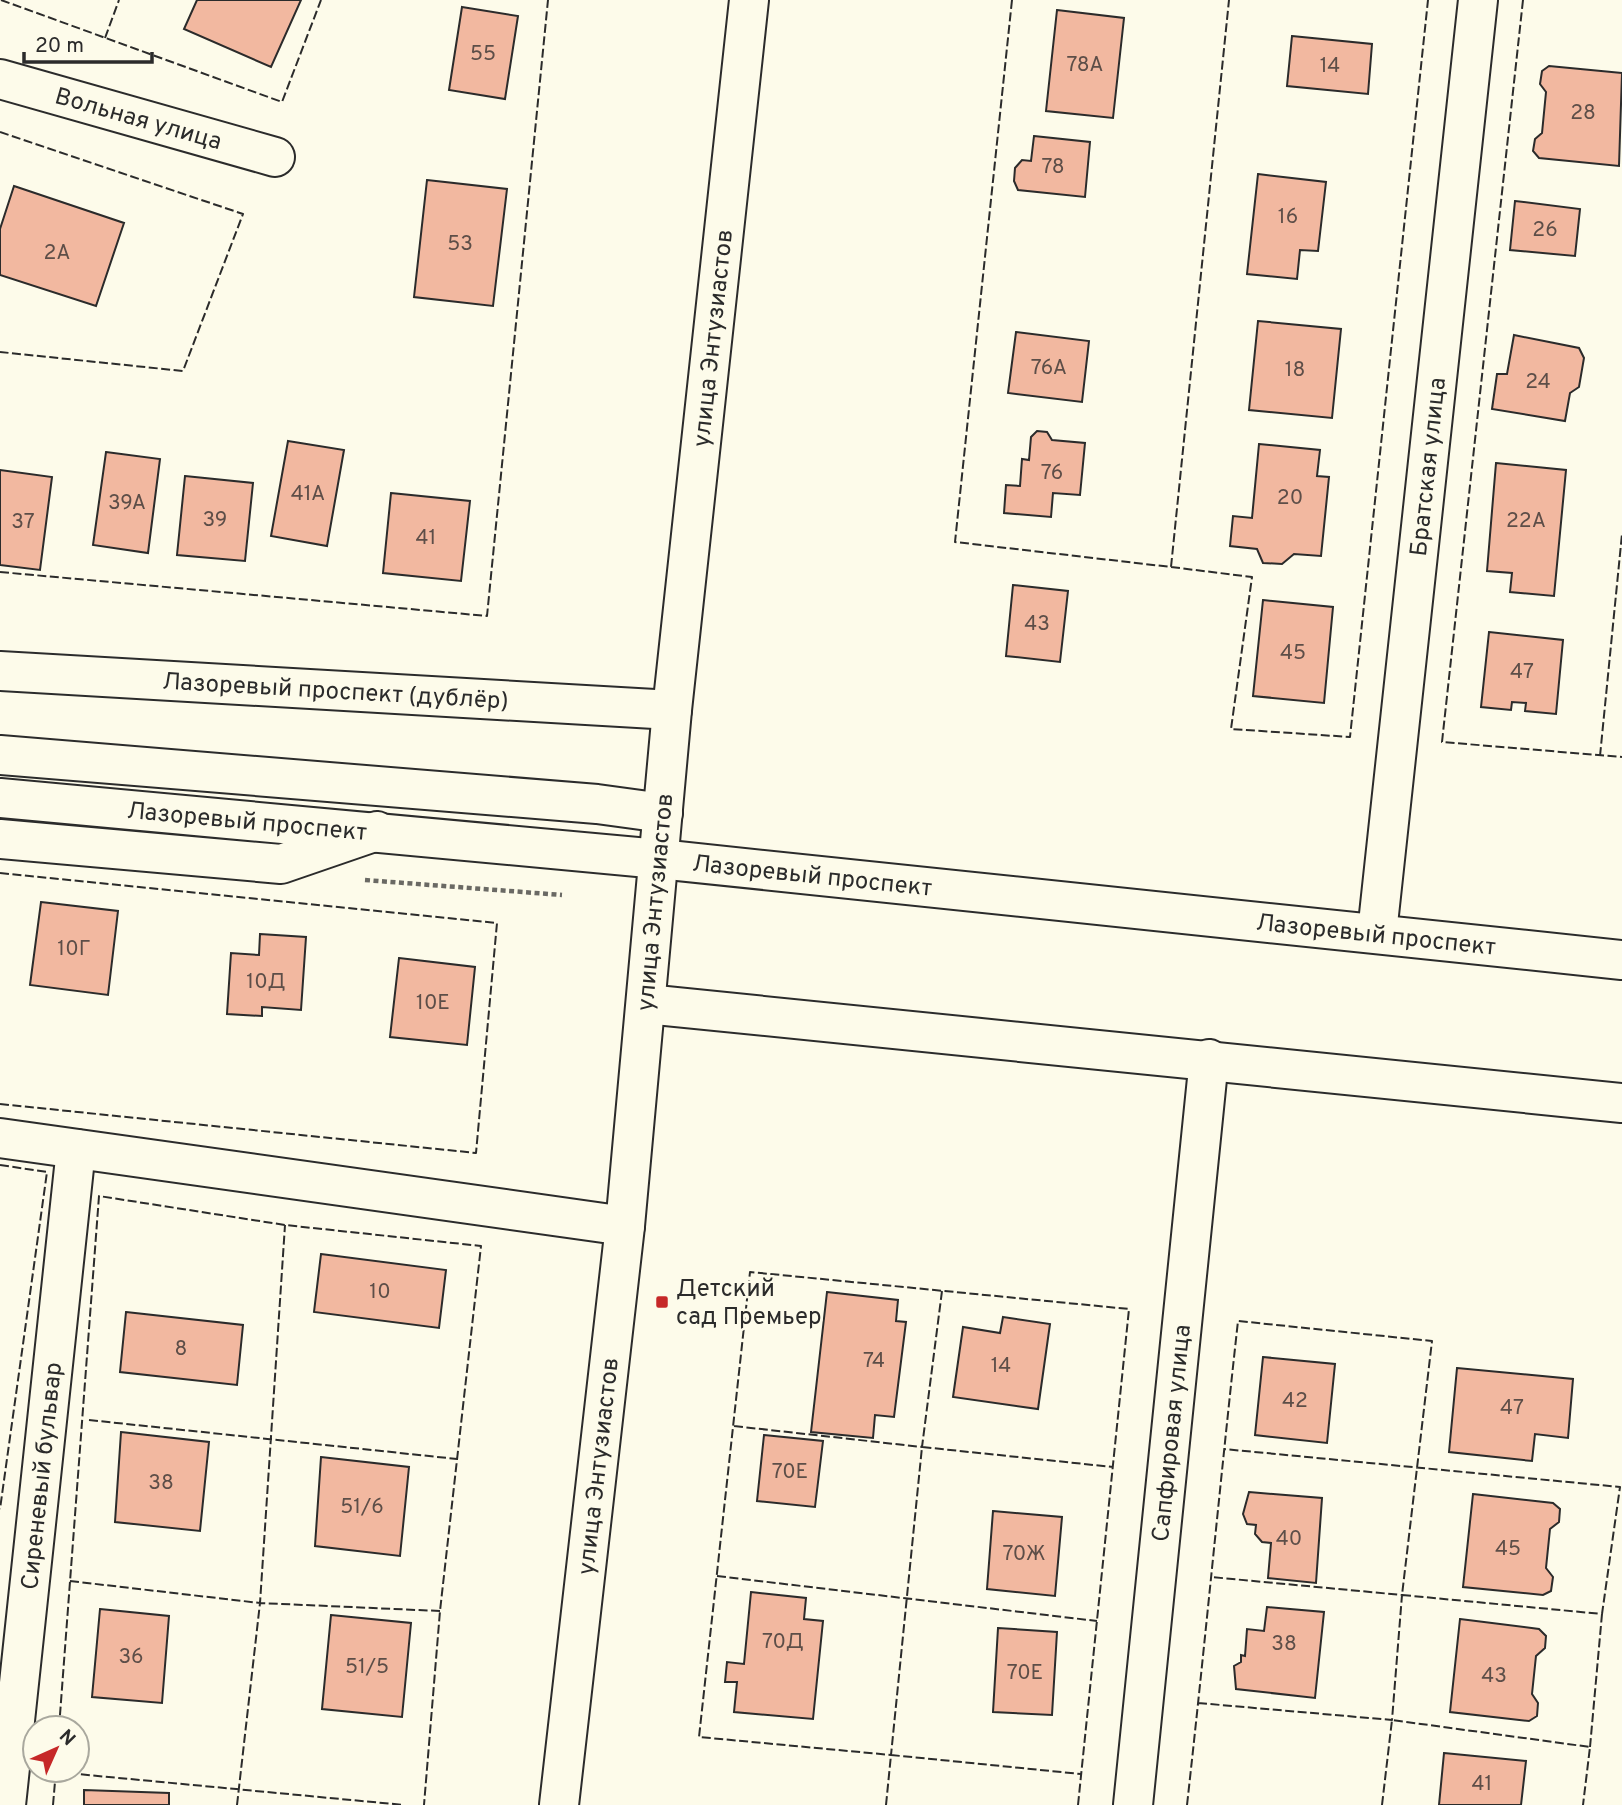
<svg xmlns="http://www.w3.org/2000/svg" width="1622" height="1805" font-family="Overpass,sans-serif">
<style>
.building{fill:#f2b8a0;stroke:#2b2b2b;stroke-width:2}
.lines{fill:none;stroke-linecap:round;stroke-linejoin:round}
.minor-casing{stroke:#2b2b2b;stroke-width:42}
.tertiary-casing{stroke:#2b2b2b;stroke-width:42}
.path{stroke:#6a6964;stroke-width:4.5;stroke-dasharray:5 3.5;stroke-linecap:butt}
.minor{stroke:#fdfbea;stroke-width:38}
.tertiary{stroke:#fdfbea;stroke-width:38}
.fence{stroke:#2b2b2b;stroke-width:2;stroke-dasharray:9 3.5;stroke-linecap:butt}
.poi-dot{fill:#c62828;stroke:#fdfbea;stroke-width:2.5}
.labels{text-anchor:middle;stroke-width:5;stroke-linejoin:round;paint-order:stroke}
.number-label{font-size:21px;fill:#5d4e48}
.street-label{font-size:24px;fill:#2b2b2b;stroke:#fdfbea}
.poi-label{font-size:24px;fill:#2b2b2b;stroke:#fdfbea;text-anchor:start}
</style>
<rect width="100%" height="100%" fill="#fdfbea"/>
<path class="building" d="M197,0H301L271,67L184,29Z
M462,7L518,16L505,99L449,90Z
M1057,10L1124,18L1113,118L1046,111Z
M1292,36L1372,44L1368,94L1287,86Z
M1549,66L1622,73L1619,166L1539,158L1533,151L1535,139L1542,133L1546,92L1540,84L1542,71Z
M1034,136L1090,142L1085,197L1018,190L1014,181L1015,168L1022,160L1031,161Z
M1258,174L1326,182L1318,251L1300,250L1297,279L1247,274Z
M427,180L507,189L493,306L414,297Z
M14,186L124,223L96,306L0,275V229Z
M1515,201L1580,209L1575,256L1510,250Z
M1258,321L1341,329L1332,418L1249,410Z
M1016,332L1089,341L1082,402L1008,393Z
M1514,335L1579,348L1584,358L1579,387L1570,393L1565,421L1492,409L1497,374H1507Z
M1037,431L1047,432L1052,440L1085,443L1080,495L1053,493L1051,517L1004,513L1006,485L1020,486L1022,459L1029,460L1031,437Z
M288,441L344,450L327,546L271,536Z
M1259,444L1320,450L1317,476L1329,477L1321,556L1294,554L1282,564L1263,563L1257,549L1230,546L1233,516L1252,518Z
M106,452L160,459L148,553L93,545Z
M1496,463L1566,470L1554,596L1510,592L1512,573L1487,571Z
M0,470L52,477L40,570L0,565Z
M185,476L253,483L245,561L177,555Z
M391,493L470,501L461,581L383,573Z
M1013,585L1068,591L1060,662L1006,656Z
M1263,600L1333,607L1324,703L1253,696Z
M1489,632L1563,640L1556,714L1525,711L1526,703L1512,702L1511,710L1481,707Z
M41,902L118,911L108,995L30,985Z
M260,934L306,937L301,1010L262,1007V1016L227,1014L231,953L259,955Z
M399,958L475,967L467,1045L390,1037Z
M321,1254L446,1270L439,1328L314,1312Z
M827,1292L898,1300L896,1321L906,1322L894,1417L875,1415L873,1438L811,1432Z
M126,1312L243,1325L237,1385L120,1372Z
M1003,1317L1050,1324L1038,1409L953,1397L963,1327L1000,1333Z
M1263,1357L1335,1364L1327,1443L1255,1435Z
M1457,1368L1573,1379L1568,1438L1535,1434L1532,1461L1449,1452Z
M121,1432L209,1442L200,1531L115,1522Z
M764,1435L823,1441L815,1507L757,1501Z
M321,1457L409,1467L400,1556L315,1546Z
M1249,1492L1322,1498L1316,1583L1268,1578L1271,1543L1262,1542L1255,1534L1256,1525L1247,1524L1243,1514Z
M1473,1494L1553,1503L1560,1509L1559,1522L1550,1529L1546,1568L1553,1577L1551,1591L1543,1595L1463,1587Z
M993,1511L1062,1517L1055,1596L987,1589Z
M751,1592L806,1598L804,1619L823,1621L813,1719L734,1712L737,1682H725L727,1662L744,1664Z
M1267,1607L1324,1612L1315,1698L1236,1689L1234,1666L1241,1662V1655L1245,1656L1247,1629L1264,1631Z
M100,1609L169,1616L162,1703L92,1697Z
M331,1615L411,1623L402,1717L322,1709Z
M1460,1619L1539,1629L1546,1636L1545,1648L1536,1656L1532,1694L1538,1703L1537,1716L1529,1721L1450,1712Z
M998,1628L1057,1632L1052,1715L993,1712Z
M1444,1753L1526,1761L1521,1805H1439Z
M84,1790L169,1793V1805H84Z"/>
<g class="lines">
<defs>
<g id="minor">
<path id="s1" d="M0,79L275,157"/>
<path id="s2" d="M0,671L672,710"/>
<path d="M0,839L281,864L377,831"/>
<path id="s3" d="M659,859L1622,960"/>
<path id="s4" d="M1377,933L1478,0"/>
<path d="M646,1004L1622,1103"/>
<path d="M0,1138L625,1226"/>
<path id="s5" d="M6,1805L76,1149"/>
<path id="s6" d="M1133,1805L1209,1059"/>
</g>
<g id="tertiary">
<path d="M0,755L597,804L663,813"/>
<path id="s7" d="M0,798L659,859"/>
<path id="s8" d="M559,1805L625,1226L672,710L749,0"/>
</g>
</defs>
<use href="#minor" class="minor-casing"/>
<use href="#tertiary" class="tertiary-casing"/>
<path class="path" d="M365,880L562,895"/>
<use href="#minor" class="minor"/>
<use href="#tertiary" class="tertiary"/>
<path class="fence" d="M1,0L282,102L321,0
M1012,0L955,542L1171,567L1229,0
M1523,0L1442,742L1622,757
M105,38L119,0
M0,132L243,214L183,371L0,352
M1171,567L1252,577L1231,729L1350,737L1428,0
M0,572L487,616L548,0
M1600,756L1622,534
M0,873L497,923L476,1153L0,1104
M0,1165L47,1172L0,1509
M89,1420L457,1459
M734,1426L922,1447L942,1291
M717,1576L1097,1621
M70,1581L260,1603L440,1611
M1198,1703L1392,1720L1402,1595L1211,1577
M59,1728L99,1196L285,1225L481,1246L440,1611L424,1805
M1590,1747L1602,1614
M56,1772L404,1805
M53,1805L56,1770
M237,1805L260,1603L285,1225
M886,1805L891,1755L1081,1774
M1078,1805L1129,1309L750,1272L699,1737L891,1755L922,1447L1113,1467
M1187,1805C1205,1644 1220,1483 1238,1321L1432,1341L1402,1595L1602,1614L1620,1487L1224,1449
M1382,1805L1392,1720L1590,1747L1583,1805"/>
</g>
<rect class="poi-dot" x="655" y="1295" width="14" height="14" rx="3.5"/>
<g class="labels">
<g class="number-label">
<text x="483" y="60">55</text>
<text x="1085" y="71">78А</text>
<text x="1330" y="72">14</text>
<text x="1583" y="119">28</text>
<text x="1053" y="173">78</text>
<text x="1288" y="223">16</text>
<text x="1545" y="236">26</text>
<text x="460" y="250">53</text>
<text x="57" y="259">2А</text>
<text x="1049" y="374">76А</text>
<text x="1295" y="376">18</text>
<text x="1538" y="388">24</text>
<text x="1052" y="479">76</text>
<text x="308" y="500">41А</text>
<text x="1290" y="504">20</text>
<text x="127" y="509">39А</text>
<text x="215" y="526">39</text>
<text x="1526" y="527">22А</text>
<text x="23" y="528">37</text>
<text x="426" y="544">41</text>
<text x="1037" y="630">43</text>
<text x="1293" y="659">45</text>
<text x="1522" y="678">47</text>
<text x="74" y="955">10Г</text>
<text x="266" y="988">10Д</text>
<text x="433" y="1009">10Е</text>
<text x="380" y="1298">10</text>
<text x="181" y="1355">8</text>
<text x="874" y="1367">74</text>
<text x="1001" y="1372">14</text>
<text x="1295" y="1407">42</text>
<text x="1512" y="1414">47</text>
<text x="790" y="1478">70Е</text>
<text x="161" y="1489">38</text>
<text x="362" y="1513">51/6</text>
<text x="1289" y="1545">40</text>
<text x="1508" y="1555">45</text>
<text x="1024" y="1560">70Ж</text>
<text x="783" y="1648">70Д</text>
<text x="1284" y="1650">38</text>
<text x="131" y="1663">36</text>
<text x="367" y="1673">51/5</text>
<text x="1025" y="1679">70Е</text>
<text x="1494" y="1682">43</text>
<text x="1482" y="1790">41</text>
</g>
<g class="street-label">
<text dy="8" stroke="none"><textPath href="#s1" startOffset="144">Вольная улица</textPath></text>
<text dy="8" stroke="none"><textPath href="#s8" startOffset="1475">улица Энтузиастов</textPath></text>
<text dy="8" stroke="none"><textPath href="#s4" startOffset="469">Братская улица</textPath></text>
<text dy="8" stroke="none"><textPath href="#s2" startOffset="336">Лазоревый проспект (дублёр)</textPath></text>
<text dy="8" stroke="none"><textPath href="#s7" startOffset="248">Лазоревый проспект</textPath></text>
<text dy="8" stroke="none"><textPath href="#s3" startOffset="154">Лазоревый проспект</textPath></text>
<text dy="8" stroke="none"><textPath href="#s8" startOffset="908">улица Энтузиастов</textPath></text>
<text dy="8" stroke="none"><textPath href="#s3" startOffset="721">Лазоревый проспект</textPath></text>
<text dy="8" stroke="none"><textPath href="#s6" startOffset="374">Сапфировая улица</textPath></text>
<text dy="8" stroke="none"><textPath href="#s8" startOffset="341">улица Энтузиастов</textPath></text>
<text dy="8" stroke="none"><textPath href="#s5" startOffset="331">Сиреневый бульвар</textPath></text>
</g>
<g class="poi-label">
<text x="676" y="1296">Детский<tspan x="676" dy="28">сад Премьер</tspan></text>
</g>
</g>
<g transform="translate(56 1749) rotate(45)"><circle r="33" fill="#fdfbea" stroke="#a9a89e" stroke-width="2"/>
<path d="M0-5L12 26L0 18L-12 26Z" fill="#c62828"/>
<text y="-10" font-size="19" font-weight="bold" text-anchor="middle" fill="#2b2b2b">N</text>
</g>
<path d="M24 52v10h128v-10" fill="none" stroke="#2b2b2b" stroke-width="3.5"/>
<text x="35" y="52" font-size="21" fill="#2b2b2b" stroke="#fdfbea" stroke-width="5" paint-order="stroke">20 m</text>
</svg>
